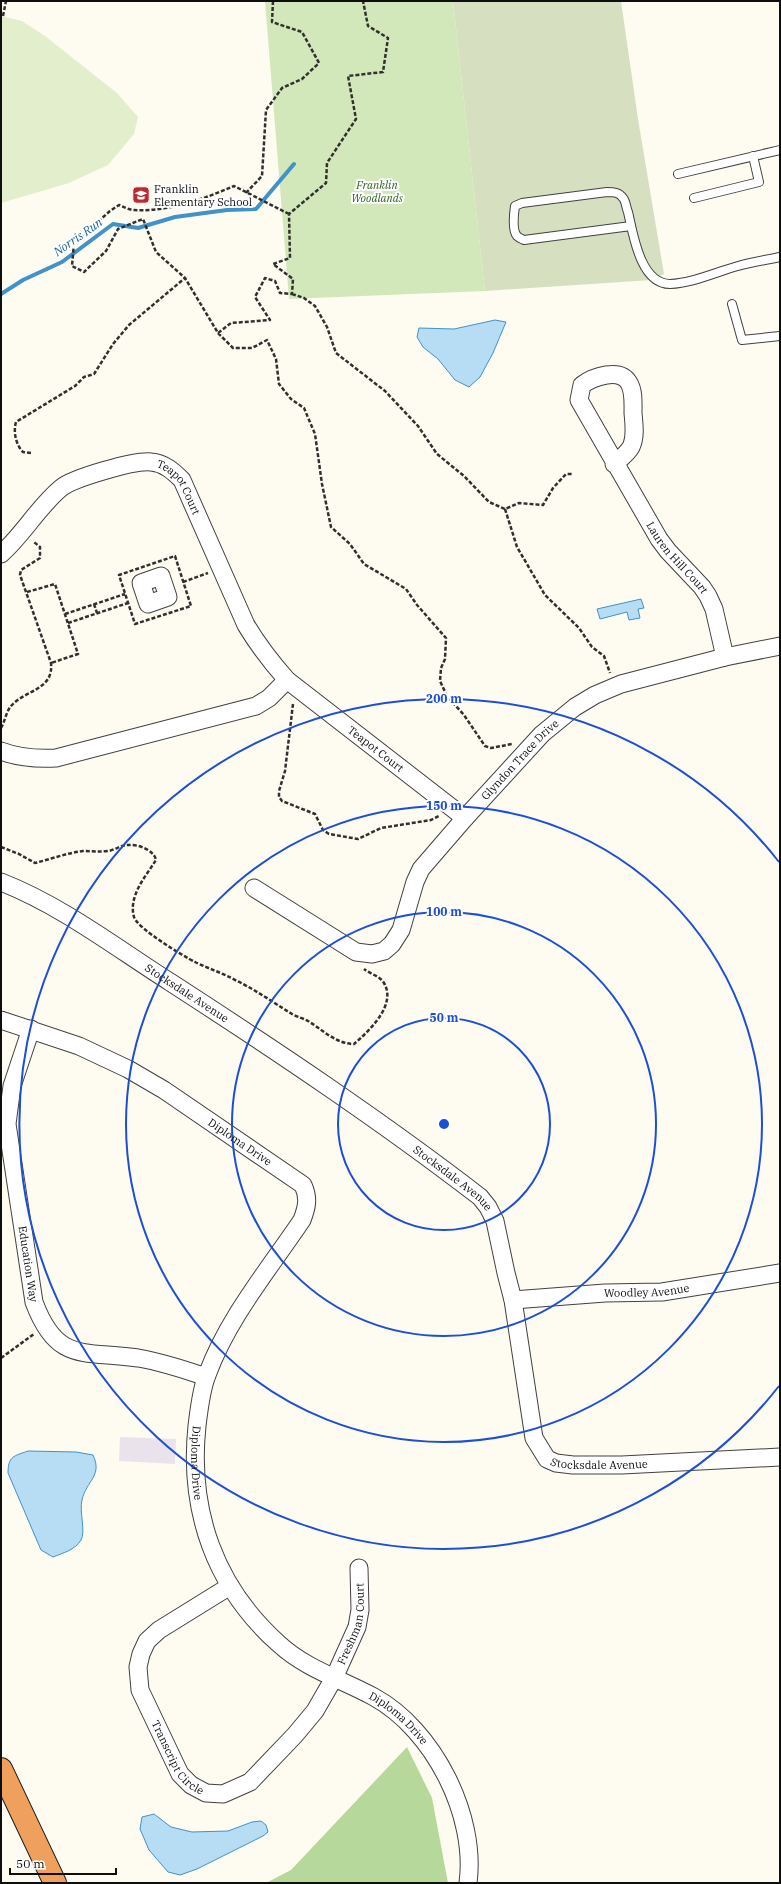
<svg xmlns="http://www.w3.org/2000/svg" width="781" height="1884" font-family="'IBM Plex Serif',serif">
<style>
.industrial{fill:#ebe3ec}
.green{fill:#d2e8ba}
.forest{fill:#b6d89a}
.cemetery{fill:#d6e0c1}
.pitch{fill:#e3efcc}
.water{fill:#b6ddf4;stroke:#4092c9}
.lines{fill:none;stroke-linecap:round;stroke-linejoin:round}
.stream{stroke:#4092c9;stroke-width:4}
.lane-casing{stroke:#414141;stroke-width:10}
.street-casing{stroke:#414141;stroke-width:19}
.highway-casing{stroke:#1f1f1f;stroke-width:24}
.path{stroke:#303030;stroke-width:2.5;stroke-dasharray:4 2;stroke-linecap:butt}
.lane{stroke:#fff;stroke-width:8}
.street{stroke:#fff;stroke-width:17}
.highway{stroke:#efa05d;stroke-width:22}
.ring{fill:none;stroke:#1d4ed8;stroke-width:2}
.labels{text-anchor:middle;stroke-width:4;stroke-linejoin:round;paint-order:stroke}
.park-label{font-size:11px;font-style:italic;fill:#2e6420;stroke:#fff}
.poi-label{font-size:11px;fill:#0e0e0e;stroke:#fff;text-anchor:start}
.street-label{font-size:11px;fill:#0e0e0e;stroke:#fff}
.water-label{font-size:12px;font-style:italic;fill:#1b639c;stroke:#fff}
.centre{fill:#1d4ed8;stroke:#fff;stroke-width:2}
.ring-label{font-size:12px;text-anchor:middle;font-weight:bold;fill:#1d4ed8;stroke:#fff;stroke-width:4;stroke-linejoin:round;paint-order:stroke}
</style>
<rect width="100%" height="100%" fill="#fefcf0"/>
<path class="industrial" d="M120,1437L176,1439L175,1464L119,1461Z"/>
<path class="green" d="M265,1H453L485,291L289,299Z"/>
<path class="forest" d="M407,1747L432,1798L448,1883H266L291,1870Z"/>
<path class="cemetery" d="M453,1H621L638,119L664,274L652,280L485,291Z"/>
<path class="pitch" d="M1,16L22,21L45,36L117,93L138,117L134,134L108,165L69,183L1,203Z"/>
<path class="water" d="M495,320L506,322L493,353L480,377L469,387L455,380L438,359L423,347L417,337L419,328L454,329Z
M641,599L644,608L638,609L640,618L629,620L627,612L600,619L597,609Z
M28,1451L76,1452L93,1455C103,1476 86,1481 82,1500C79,1511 86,1532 81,1540C75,1550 63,1553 53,1557L41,1550L8,1473C8,1456 14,1456 28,1451Z
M154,1814L171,1827L192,1832L228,1831L252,1822L261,1821L266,1825L268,1832L263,1836L197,1869L180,1875L168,1872L149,1850L140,1829L142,1817Z"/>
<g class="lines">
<path class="stream" d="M1,294L23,280L62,262L113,224L138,228L175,217L227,210L256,209L294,164"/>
<defs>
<path id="lane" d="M678,174L780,150
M694,198L759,182L753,156
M631,226L524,240C522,239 519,238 517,236C512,230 514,213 515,206L522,203L607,192C613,192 619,192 623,198C626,201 626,208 628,212C633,233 640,284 670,284C693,283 716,272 738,266C752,262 766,260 780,257
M732,304L742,340L780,336"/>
<g id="street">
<path id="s1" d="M614,464C621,458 627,454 631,447C636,437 634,424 633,413C633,404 634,391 629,383C620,367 593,377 582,385L579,400L659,539L668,551L702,587L708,596L714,609L725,657"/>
<path id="s2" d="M1,554C23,535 38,507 61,488C73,478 135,460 151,462C164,463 173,471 182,480L246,625C258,645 271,662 287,680L465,818"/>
<path d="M161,576L168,597L148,604L141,583Z"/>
<path d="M1,751C19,758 37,759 56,758L256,706L269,698L287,680"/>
<path id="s3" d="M1,882C62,906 115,947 170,982C275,1050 380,1120 480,1197L488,1207L495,1221L506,1273L513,1300L534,1438L547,1459L556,1463L573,1465H622L780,1457"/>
<path id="s4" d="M254,888L356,952L372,954L384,951L392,944L401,930L415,882L421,869L465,818L542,734L575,707L595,695L621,684L725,657L780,646"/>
<path id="s5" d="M1,1020L79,1046L128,1069L164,1090L303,1185C309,1198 307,1207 302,1220C269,1269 228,1318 207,1375C201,1390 199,1410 197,1426C188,1511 215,1587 279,1644C306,1669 343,1680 374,1697C434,1730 477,1816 468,1883"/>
<path id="s6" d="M31,1029L12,1086L7,1124L34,1302C57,1364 84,1350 138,1358C161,1362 183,1369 206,1377"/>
<path id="s7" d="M513,1300L605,1293L662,1292L780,1273"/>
<path id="s8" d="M230,1586L159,1630L147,1641L141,1654L138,1667L140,1690L180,1774L191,1785L206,1793L223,1794L250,1782L295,1735L315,1711L334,1678L357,1627L360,1610L359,1568"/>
</g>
<path id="highway" d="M1,1769L55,1883"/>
</defs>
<use href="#lane" class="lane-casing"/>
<use href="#street" class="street-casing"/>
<use href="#highway" class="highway-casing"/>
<path class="path" d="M3,16L6,1
M246,193L262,176L266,110L282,88L302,79L319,63L302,32L272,22L273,1
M289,214L234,186C204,199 168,212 134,210C129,210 124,207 119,205L110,211L74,243L72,266L84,272L106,251L118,229L143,219L156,252L185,278L218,333L231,323L270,320L255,297L265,278L275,281L280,293L292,294L293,279L273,264L290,258L289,214L326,183L327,163L356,119L348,76L383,72L388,38L368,26L363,1
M292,294L304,298L315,306L327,327L336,353L385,391L418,426L437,454L464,476L489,502L505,509L519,503L543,505L553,488L566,474H572
M218,333L233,348H252L267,340L276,359L279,384L291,399L304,408L315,434L322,484L331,527L350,544L364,564L406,589L417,605L446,638L445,659L441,668L440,681L447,696L464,715L485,746L491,748L512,744
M31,453L23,452C16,445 13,432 16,422L75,386L84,377L94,374L113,344L129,325L185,278
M505,509L517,547L545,595L579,628L592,647L604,656L610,673
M175,556L191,606L135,624L119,575Z
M183,582L208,573
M27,592L55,584L78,654L51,663
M94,604L97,613
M65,614L125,594
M68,623L128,603
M293,704L285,771L279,791V797L282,801L315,814L323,830L329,834L358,839L381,828L431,820L439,816
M1,728C5,721 6,712 11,706C25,690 54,690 51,663L20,575L21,570L40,558V547L34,542
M1,847L19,854L35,863C51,859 67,853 83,851C91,851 99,852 108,851C115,850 121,845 128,845C138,844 154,850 156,860C146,876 128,896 134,917C137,928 183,956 195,962C209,969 223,973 237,981C256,990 274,1003 292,1014C297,1017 303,1018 308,1021C323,1030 336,1044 354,1044C369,1031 397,1005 384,983C380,976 370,974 364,969
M1,1358L34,1334"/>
<use href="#lane" class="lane"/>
<use href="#street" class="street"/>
<use href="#highway" class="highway"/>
</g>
<g class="ring">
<circle cx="444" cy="1124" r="106"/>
<circle cx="444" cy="1124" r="212"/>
<circle cx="444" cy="1124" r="318"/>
<path d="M779 1386A425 425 0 1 1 779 862"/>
</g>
<defs>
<symbol id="school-square" viewBox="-11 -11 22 22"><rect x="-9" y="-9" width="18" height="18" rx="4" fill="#ba2b31" stroke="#fff"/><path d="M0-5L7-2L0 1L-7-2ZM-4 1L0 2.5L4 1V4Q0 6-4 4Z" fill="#fff"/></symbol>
</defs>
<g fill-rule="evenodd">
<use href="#school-square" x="131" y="185" width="20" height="20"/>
</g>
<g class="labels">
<g class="park-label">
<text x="377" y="189">Franklin<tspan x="377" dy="13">Woodlands</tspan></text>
</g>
<g class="poi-label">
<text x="154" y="193">Franklin<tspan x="154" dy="13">Elementary School</tspan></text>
</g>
<g class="street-label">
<text dy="4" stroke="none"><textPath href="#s2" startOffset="224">Teapot Court</textPath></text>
<text dy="4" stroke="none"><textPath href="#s1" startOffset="343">Lauren Hill Court</textPath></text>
<text dy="4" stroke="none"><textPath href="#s2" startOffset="560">Teapot Court</textPath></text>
<text dy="4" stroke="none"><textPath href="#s4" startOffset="388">Glyndon Trace Drive</textPath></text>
<text dy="4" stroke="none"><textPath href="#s3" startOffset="217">Stocksdale Avenue</textPath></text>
<text dy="4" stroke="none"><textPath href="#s5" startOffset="270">Diploma Drive</textPath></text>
<text dy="4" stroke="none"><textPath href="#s3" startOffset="541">Stocksdale Avenue</textPath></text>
<text dy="4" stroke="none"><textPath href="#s6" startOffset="240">Education Way</textPath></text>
<text dy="4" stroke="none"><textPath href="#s7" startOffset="134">Woodley Avenue</textPath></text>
<text dy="4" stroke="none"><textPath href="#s3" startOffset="901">Stocksdale Avenue</textPath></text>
<text dy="4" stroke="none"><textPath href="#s5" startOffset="654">Diploma Drive</textPath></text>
<text dy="4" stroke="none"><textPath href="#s8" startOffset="515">Freshman Court</textPath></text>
<text dy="4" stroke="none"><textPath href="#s5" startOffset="1001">Diploma Drive</textPath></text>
<text dy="4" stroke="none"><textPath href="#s8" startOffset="229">Transcript Circle</textPath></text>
</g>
<g class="water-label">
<text transform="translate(78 237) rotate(-35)" y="4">Norris Run</text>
</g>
</g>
<circle cx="444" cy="1124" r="6" class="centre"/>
<g class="ring-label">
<text x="444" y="703">200 m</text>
<text x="444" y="810">150 m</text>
<text x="444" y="916">100 m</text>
<text x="444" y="1022">50 m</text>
</g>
<rect width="781" height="1884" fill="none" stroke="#0e0e0e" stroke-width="4"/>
<path d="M10 1868v6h106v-6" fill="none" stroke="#0e0e0e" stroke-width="2"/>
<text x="16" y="1868" font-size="12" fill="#0e0e0e" stroke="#ffffff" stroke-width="3" paint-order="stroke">50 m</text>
</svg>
